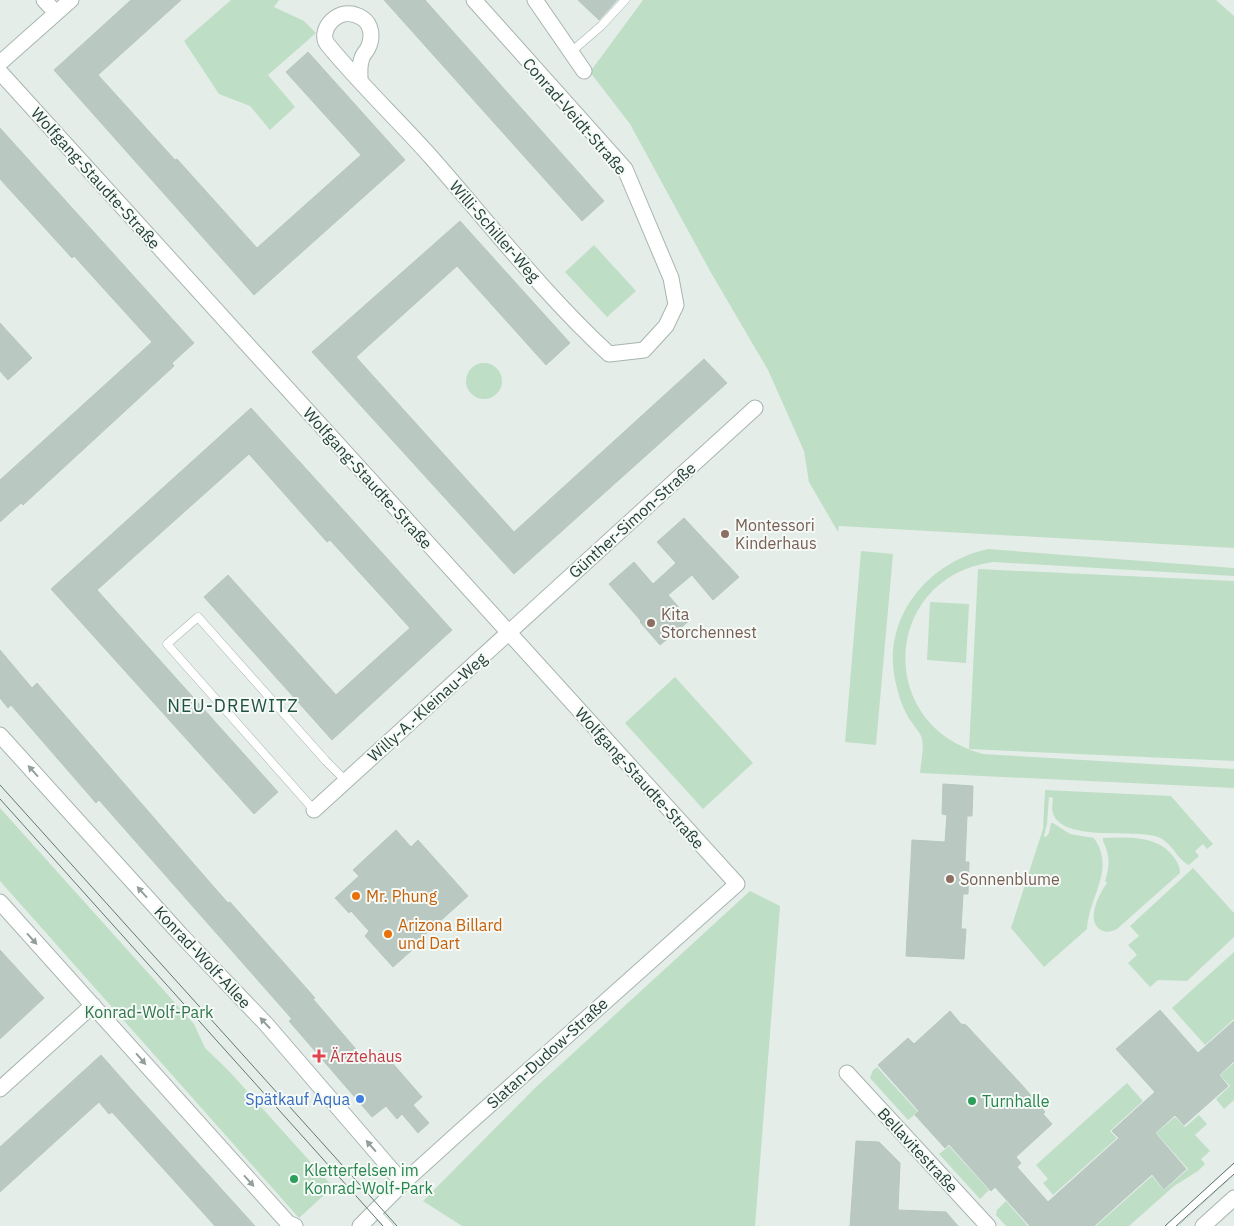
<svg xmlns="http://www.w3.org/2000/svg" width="1234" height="1226" font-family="'IBM Plex Sans',sans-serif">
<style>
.green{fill:#bfdec6}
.building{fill:#bac8c2;stroke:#b7c7c0}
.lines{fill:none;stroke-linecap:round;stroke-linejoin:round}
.service-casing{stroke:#a7b5b0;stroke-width:9}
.minor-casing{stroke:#a7b5b0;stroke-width:17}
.service{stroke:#fff;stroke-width:8}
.minor{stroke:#fff;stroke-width:15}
.tram{stroke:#5f7a72;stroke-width:1}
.oneway{fill:#929f9b}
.education-dot{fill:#8d6e63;stroke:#f5faf7;stroke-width:2}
.food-dot{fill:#e8710a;stroke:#f5faf7;stroke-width:2}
.health-dot{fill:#e0444e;stroke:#f5faf7;stroke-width:2}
.shop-dot{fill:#3f7fe0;stroke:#f5faf7;stroke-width:2}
.leisure-dot{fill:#2e9e5b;stroke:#f5faf7;stroke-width:2}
.labels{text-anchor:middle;stroke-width:4;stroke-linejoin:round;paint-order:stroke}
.street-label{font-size:16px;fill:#243f37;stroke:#f5faf7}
.education-label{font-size:16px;fill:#785e54;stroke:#f5faf7;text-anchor:start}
.food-label{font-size:16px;fill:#c56008;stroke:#f5faf7;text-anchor:start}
.park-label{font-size:16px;fill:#307548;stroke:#f5faf7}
.health-label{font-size:16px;fill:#be3a42;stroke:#f5faf7;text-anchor:start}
.shop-label{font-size:16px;fill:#366cbe;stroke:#f5faf7;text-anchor:end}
.leisure-label{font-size:16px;fill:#27864d;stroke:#f5faf7;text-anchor:start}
.neighbourhood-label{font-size:18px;letter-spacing:1px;fill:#215143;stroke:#f5faf7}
</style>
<rect width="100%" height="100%" fill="#e5ede9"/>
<path class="green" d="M231,0H279L274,7L304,21L316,33L268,75L295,107L270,130L250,106L219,94L184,41Z
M643,0H1216L1234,16V548L839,526L838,532L809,482L804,451L768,370L710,271L630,124L590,72Z
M594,245L636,291L607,317L565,272Z
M466 381a18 18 0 1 1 36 0a18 18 0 1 1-36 0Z
M988,549L1234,568V576L993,562C882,577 874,726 983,754L1234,769V788L920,773C921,762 924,749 922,739C921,733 913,725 910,720C903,709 899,697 896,684C880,620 927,562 988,549Z
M861,551L893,554L876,745L845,742Z
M978,569L1234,581V761L969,749Z
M930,602L969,604L966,663L927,660Z
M675,677L753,763L703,809L625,723Z
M1045,790L1171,796L1213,844L1207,849L1203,844L1195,851L1199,856L1189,865C1177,860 1173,843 1158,837C1134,828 1056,844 1052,809C1052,806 1053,801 1053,798L1049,797L1047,824L1044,836L1046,837L1049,833L1051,823H1053L1070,834L1094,838C1116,870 1089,895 1087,929L1044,967L1011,928L1043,829Z
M0,808L194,1024L205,1048L229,1071L333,1187L299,1218L0,881Z
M1103,838C1127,837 1157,835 1173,856C1177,862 1180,865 1180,873L1117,929C1111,932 1106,933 1101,930C1085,921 1099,894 1107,883L1105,881C1110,866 1110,855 1103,841Z
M1193,868L1234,913V937L1187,981L1158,980L1150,987L1128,963L1137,955L1128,945L1139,936L1130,926Z
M750,891L780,906L755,1226H462L423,1201L535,1088Z
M1234,952V1019L1205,1045L1172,1008Z
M1234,1063V1100L1224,1109L1216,1099L1230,1086L1220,1075Z
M877,1067L918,1112L908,1120L870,1078L873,1070Z
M1127,1083L1143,1101L1110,1131L1117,1138L1053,1195L1043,1183L1048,1179L1036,1165Z
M1199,1115L1207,1124L1195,1135L1210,1151L1201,1159L1205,1164L1198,1171L1174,1186L1129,1226H1096L1152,1176L1164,1190L1188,1169L1156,1133L1175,1117L1185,1127Z
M949,1146L989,1190L980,1199L939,1154Z
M1006,1201L1028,1226H1006L996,1215L997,1210Z"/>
<path class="building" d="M131,0H181L98,75L175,160L177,159L257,248L361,155L286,72L308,52L405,160L254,295L54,70Z
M384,0H425L604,201L582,221Z
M578,0H617L599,20Z
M0,128L194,343L172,363L174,366L23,505L21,503L0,522V480L152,342L74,256L72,258L0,179Z
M460,221L570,343L546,365L457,266L356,357L514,532L704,359L727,383L514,574L312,352Z
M0,323L32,358L8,380L0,371Z
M251,408L452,630L332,740L204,597L228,575L336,695L410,628L330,540L327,542L249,454L97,590L278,792L254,814L51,589Z
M684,518L739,577L713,600L692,575L668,595L690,620L660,645L640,622L641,621L609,584L634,562L653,584L676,563L657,542Z
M0,650L32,688L37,683L213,886L228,903L230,902L315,998L313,999L367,1062L381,1050L422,1097L413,1105L429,1123L418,1133L402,1114L397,1119L386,1106L372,1117L289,1021L292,1019L99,800L96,803L11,705L8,708L0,698Z
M943,784L973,786L972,816H967L965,862H969L968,894H963L961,929H966L964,959L906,956L912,840L945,842L947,815L942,814Z
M396,830L411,847L418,840L468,896L418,941L420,943L393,967L365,936L369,931L351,911L349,913L335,898L359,876L353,870Z
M0,950L44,998L0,1039Z
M1160,1010L1198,1053L1234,1021V1061L1219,1075L1228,1086L1184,1125L1175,1115L1155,1133L1186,1169L1164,1189L1152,1174L1094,1226H1030L995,1187L991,1191L949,1144L945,1148L915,1115L919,1111L878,1065L908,1038L914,1044L950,1011L961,1024L966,1025L1022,1085L1045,1112L1043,1114L1052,1124L1016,1157L1021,1163L1017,1167L1048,1202L1119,1138L1112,1131L1155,1092L1116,1049Z
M101,1055L139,1098L255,1226H215L112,1112L109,1114L99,1102L0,1192V1147Z
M856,1141L879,1142L900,1163L898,1210L946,1212L958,1226H850Z"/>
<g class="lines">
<defs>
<path id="service" d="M571,52L601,26L625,0
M314,810L167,644L198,617L326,761L346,781
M375,1211L389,1226
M1171,1226L1234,1169"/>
<path id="minor" d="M44,0L56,13
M535,0L584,71
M0,63L71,0
M0,72L737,884L456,1135L403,1183L360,1226
M360,80C360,72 359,65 362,58C363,54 366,52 368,48C373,38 372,24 362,18C339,3 316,31 328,45C360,84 397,119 431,157C489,223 544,294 609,354L644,350L666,326L676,305L671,278L625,169L474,0
M0,735L180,934L266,1024L403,1183
M314,810L755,408
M0,902L288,1223L295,1226
M847,1073L988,1226
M0,1089L93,1005
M1203,1226L1234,1198"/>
</defs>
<use href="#service" class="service-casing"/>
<use href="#minor" class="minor-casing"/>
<use href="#service" class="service"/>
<use href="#minor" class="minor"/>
<path class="tram" d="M0,785L397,1226
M0,799L383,1226
M1165,1226L1234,1163
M1176,1226L1234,1174"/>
</g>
<defs><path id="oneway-solid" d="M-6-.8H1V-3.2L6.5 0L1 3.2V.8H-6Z" transform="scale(1.25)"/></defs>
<g class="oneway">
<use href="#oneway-solid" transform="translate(33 771) rotate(-132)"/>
<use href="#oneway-solid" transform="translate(142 892) rotate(-132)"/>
<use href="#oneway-solid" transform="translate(32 939) rotate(48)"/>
<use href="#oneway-solid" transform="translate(265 1023) rotate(-133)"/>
<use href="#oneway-solid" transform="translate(141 1059) rotate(49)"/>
<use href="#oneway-solid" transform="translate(371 1146) rotate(-131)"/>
<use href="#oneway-solid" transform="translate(249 1181) rotate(48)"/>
</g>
<g class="education-dot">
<circle cx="725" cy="534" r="5"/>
<circle cx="651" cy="623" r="5"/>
<circle cx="950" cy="879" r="5"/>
</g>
<g class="food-dot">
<circle cx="356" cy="896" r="5"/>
<circle cx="388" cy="934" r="5"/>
</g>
<path class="health-dot" d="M316.5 1048.5h5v5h5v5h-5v5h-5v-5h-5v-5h5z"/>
<circle class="shop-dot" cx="360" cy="1099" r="5"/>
<g class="leisure-dot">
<circle cx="972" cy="1101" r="5"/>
<circle cx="294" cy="1179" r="5"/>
</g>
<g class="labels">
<g class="street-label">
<text transform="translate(575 116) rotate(49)" y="6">Conrad-Veidt-Straße</text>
<text transform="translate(96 178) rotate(48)" y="6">Wolfgang-Staudte-Straße</text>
<text transform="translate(495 231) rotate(49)" y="6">Willi-Schiller-Weg</text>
<text transform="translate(368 478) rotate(48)" y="6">Wolfgang-Staudte-Straße</text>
<text transform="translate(632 520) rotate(-42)" y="6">Günther-Simon-Straße</text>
<text transform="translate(427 707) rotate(-42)" y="6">Willy-A.-Kleinau-Weg</text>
<text transform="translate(640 778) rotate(48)" y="6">Wolfgang-Staudte-Straße</text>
<text transform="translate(203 957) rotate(47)" y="6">Konrad-Wolf-Allee</text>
<text transform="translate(547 1053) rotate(-42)" y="6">Slatan-Dudow-Straße</text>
<text transform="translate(918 1150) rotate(47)" y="6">Bellavitestraße</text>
</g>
<g class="education-label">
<text x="735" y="531">Montessori<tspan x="735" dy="18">Kinderhaus</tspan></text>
<text x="661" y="620">Kita<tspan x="661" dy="18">Storchennest</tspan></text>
<text x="960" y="885">Sonnenblume</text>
</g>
<g class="food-label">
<text x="366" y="902">Mr. Phung</text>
<text x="398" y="931">Arizona Billard<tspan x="398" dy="18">und Dart</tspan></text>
</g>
<g class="park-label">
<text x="149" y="1018">Konrad-Wolf-Park</text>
</g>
<g class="health-label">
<text x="330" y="1062">Ärztehaus</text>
</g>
<g class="shop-label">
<text x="350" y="1105">Spätkauf Aqua</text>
</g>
<g class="leisure-label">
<text x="982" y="1107">Turnhalle</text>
<text x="304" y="1176">Kletterfelsen im<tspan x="304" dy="18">Konrad-Wolf-Park</tspan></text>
</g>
<g class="neighbourhood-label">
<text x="233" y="712">NEU-DREWITZ</text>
</g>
</g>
</svg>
